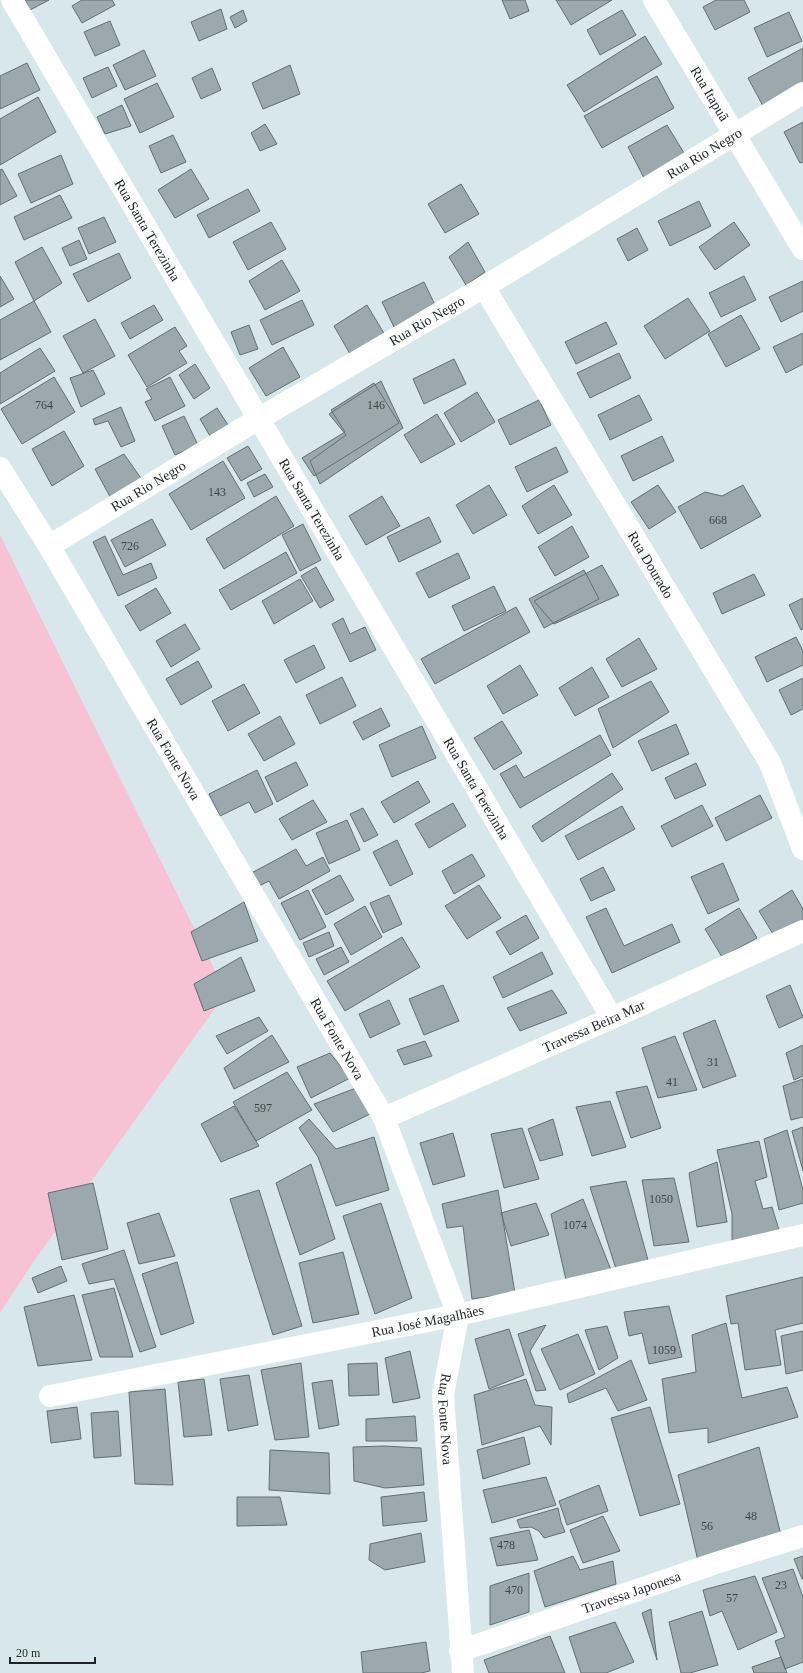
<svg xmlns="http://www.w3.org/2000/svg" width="803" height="1673" font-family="'Times New Roman',serif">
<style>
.green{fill:#f7c2d3}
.building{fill:#9ba9ae;stroke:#626f73}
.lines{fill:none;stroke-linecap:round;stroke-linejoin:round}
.street{stroke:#fff;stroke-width:22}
.labels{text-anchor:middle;stroke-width:4;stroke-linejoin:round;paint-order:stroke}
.number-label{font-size:12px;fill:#3d4547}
.street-label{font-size:14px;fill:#1e2425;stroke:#d8e7eb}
</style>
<rect width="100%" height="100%" fill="#d8e7eb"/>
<path class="green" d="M0,535L226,993L32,1264L0,1313Z"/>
<path class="building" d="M25,0H49L30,10Z
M82,0H112L115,5L82,23L72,6Z
M502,0H525L529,11L510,19Z
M556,0H612L571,25Z
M716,0H744L750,12L715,30L703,7Z
M221,9L227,29L199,41L191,22Z
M243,10L247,21L235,28L230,17Z
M622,10L636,35L600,55L587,30Z
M789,12L802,41L767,57L754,28Z
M110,21L120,45L95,56L84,32Z
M645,36L662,64L584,112L567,85Z
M803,48V83L763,106L748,78Z
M144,50L156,76L125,90L113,65Z
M27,63L40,90L0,109V76Z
M290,65L300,94L263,109L252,83Z
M108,67L117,86L92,98L83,78Z
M212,68L221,90L201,99L192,78Z
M657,76L674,108L602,148L584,116Z
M157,83L174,117L140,133L124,99Z
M38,97L56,132L0,165V119Z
M122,105L131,126L105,134L97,117Z
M803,122V162L800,163L784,132Z
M265,124L277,144L260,151L251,133Z
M667,125L684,153L644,178L628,147Z
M173,135L186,162L161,173L149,146Z
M61,155L73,184L31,203L18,174Z
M2,169L17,196L0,205V170Z
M191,169L209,199L175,218L158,190Z
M461,184L479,214L445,233L428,204Z
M248,189L260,211L209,238L197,215Z
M60,195L72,218L24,240L14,217Z
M699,201L711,226L670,246L658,221Z
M104,217L116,242L89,254L78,228Z
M271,222L286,249L248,270L233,242Z
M734,222L750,245L715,270L699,247Z
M637,228L648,250L628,261L617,239Z
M79,240L87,259L70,266L62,248Z
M468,242L485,272L466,285L449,257Z
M42,247L62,283L34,301L15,262Z
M119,253L131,278L88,302L73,274Z
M282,260L300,291L265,310L249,281Z
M0,276L14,299L0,307Z
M744,276L756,300L721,317L709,293Z
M803,281V311L781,322L769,297Z
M424,282L436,307L394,327L382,302Z
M688,298L710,331L665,359L644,326Z
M302,300L314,325L272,345L260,320Z
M34,301L51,332L0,360V320Z
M154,305L163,320L130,339L121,323Z
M367,305L385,335L350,354L334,326Z
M741,315L760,349L726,367L708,334Z
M95,319L115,356L83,373L63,336Z
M606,322L617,344L576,364L565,342Z
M249,325L258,349L240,355L231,332Z
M175,327L187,346L179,351L187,363L147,387L128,355Z
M803,333V364L786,373L773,347Z
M283,347L300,377L266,396L249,368Z
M40,348L55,371L0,404V373Z
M619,353L631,378L590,398L577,373Z
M454,359L466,384L424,404L413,379Z
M195,364L210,388L194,399L179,375Z
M93,370L105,394L81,407L70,378Z
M54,377L75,412L22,444L1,409Z
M170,377L185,406L155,421L145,402L152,399L146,389Z
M381,381L403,428L320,484L310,461L346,435L329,414Z
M374,383L399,423L314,476L302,458L345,432L331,410Z
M477,392L495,422L461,442L444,413Z
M639,395L652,420L610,440L598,415Z
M539,400L551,425L510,445L498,420Z
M121,407L135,441L121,447L108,421L95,425L93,419Z
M217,408L232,431L214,443L200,419Z
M437,414L455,444L421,463L404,435Z
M184,416L198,445L175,455L162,426Z
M64,431L84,466L52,486L32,449Z
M662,436L674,461L633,481L621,456Z
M248,446L262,469L241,481L227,458Z
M556,447L568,472L527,492L515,467Z
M124,454L145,484L114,504L95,469Z
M223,461L245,498L191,530L169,494Z
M265,474L273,487L254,497L247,483Z
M489,485L507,515L473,534L456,505Z
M554,485L572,515L538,534L522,506Z
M658,485L676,512L649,529L631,502Z
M743,485L761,516L701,549L678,507L705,492L722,496Z
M276,496L294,526L224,569L206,539Z
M382,496L400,526L366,545L349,516Z
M429,517L441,542L399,562L387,537Z
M152,519L166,545L125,567L111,540Z
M303,524L321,560L300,571L282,535Z
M572,526L589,557L555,576L538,547Z
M105,536L123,575L151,563L157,578L118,596L93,542Z
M286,552L297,573L231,610L219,590Z
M458,553L470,578L429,598L416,573Z
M602,565L619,595L554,624L534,601Z
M316,567L334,600L320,608L301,576Z
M584,570L599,599L544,628L529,599Z
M754,574L765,595L722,614L713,593Z
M300,579L313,601L274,624L262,601Z
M494,586L506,611L464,631L452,606Z
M156,588L171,613L140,631L125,606Z
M803,598V629L801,630L789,605Z
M516,607L530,632L435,684L421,659Z
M343,618L350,634L365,627L376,650L350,662L332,624Z
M185,624L200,649L171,667L156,641Z
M796,637L803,651V665L767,682L755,657Z
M639,638L657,669L622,687L606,659Z
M314,645L325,668L296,683L284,660Z
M198,661L212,687L181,705L166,679Z
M520,665L538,695L503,714L487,686Z
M592,667L609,697L575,716L559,688Z
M342,677L356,706L320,724L306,695Z
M803,678V709L791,715L779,690Z
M651,681L669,712L613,748L598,709Z
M244,684L260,713L228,731L212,701Z
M381,708L390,726L363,740L353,722Z
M280,716L295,744L264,761L248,734Z
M502,721L522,753L494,770L474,738Z
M676,724L689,754L652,771L638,741Z
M422,726L436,758L392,777L379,745Z
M600,735L611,755L520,808L500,774L516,765L524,778Z
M296,762L308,785L277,802L265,777Z
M696,763L706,785L675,799L665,778Z
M257,770L273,804L255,813L249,802L220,816L209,794Z
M612,773L623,789L542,842L532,826Z
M418,781L430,802L394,823L381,802Z
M760,795L772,818L726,841L715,818Z
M313,800L327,822L292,840L279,819Z
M453,803L466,826L429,848L415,824Z
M702,805L713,826L672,847L661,826Z
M622,806L635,829L578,860L565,836Z
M363,808L378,835L364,842L350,814Z
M347,820L360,850L329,864L316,833Z
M397,840L413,874L390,886L373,852Z
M296,849L306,866L323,857L330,871L279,899L269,881L253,889L246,876Z
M472,854L485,876L454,894L442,871Z
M723,863L739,900L708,914L691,877Z
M603,867L615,890L591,901L580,879Z
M340,875L354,900L326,915L312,890Z
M479,885L501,918L467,939L445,906Z
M308,890L326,927L300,940L281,903Z
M792,890L803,909V924L776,939L759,911Z
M389,895L402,924L383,933L370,903Z
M244,902L258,941L202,961L191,932Z
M365,906L382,937L351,955L334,924Z
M606,908L624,946L672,924L680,942L612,973L586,917Z
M739,908L757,938L722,957L705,929Z
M526,915L539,938L510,955L496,932Z
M329,932L334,946L309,957L303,943Z
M402,937L420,967L345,1011L327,981Z
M341,947L349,962L324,975L316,959Z
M542,952L553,974L503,998L493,977Z
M241,957L255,991L204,1011L194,984Z
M443,985L459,1021L424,1035L409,999Z
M790,985L803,1017L779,1028L766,996Z
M552,990L567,1013L520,1031L507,1008Z
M389,1000L400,1024L370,1038L359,1014Z
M259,1017L268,1031L227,1054L216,1036Z
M715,1020L736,1076L703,1088L683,1033Z
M272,1035L289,1062L234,1089L224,1068Z
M675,1036L697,1090L658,1098L642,1048Z
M425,1041L432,1056L404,1065L397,1050Z
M803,1045V1076L794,1080L786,1053Z
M330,1053L350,1078L311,1098L297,1067Z
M287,1072L312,1110L256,1141L233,1102Z
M803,1079V1117L791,1120L783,1086Z
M647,1086L661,1128L631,1138L616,1092Z
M356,1088L370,1114L333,1132L314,1104Z
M610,1101L626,1147L592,1156L576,1107Z
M234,1106L259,1146L221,1162L201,1124Z
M309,1119L336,1149L374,1137L389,1190L336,1206L318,1157L299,1128Z
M553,1119L563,1155L540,1161L528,1129Z
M803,1127V1171L792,1131Z
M522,1128L539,1179L504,1188L491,1134Z
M787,1130L803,1190V1203L779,1210L764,1139Z
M453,1133L465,1176L433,1185L420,1143Z
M759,1141L767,1177L755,1181L763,1209L772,1207L780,1233L732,1243V1214L717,1150Z
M717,1162L727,1222L697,1227L689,1173Z
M311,1164L335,1239L300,1255L276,1183Z
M674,1178L689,1242L654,1246L642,1180Z
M626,1181L648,1260L616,1269L590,1187Z
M93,1183L108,1249L62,1260L48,1193Z
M259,1190L302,1326L273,1335L230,1199Z
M498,1190L515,1293L472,1299L463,1226L447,1228L442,1204Z
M583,1199L611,1270L566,1280L551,1214Z
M381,1203L412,1298L375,1314L343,1216Z
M536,1203L549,1235L511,1246L501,1213Z
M159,1213L175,1256L139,1264L127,1223Z
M124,1250L156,1347L140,1352L114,1279L89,1284L82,1264Z
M343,1252L359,1314L313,1323L299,1263Z
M177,1262L194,1323L161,1335L142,1274Z
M61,1266L67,1281L38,1293L32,1278Z
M803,1277V1323L775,1330L781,1365L745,1370L738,1323L731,1324L726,1296Z
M114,1288L133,1357H100L82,1295Z
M74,1295L92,1360L38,1366L24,1307Z
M669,1306L682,1357L649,1364L642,1333L629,1336L624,1312Z
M726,1323L742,1398L787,1387L798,1417L708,1443V1428L669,1433L662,1379L696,1372L692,1335Z
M546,1325L530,1351L546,1390L536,1391L518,1334Z
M607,1326L618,1358L599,1370L585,1330Z
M509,1329L524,1375L489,1389L475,1339Z
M803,1331V1370L786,1374L781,1336Z
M578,1334L595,1374L560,1390L541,1349Z
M410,1351L420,1398L393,1403L385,1358Z
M631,1360L647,1400L618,1411L606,1388L569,1403L567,1394Z
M301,1363L309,1437L275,1440L261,1370Z
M377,1363L379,1395L349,1396L348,1364Z
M249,1375L258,1425L228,1431L220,1379Z
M204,1379L212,1435L184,1437L178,1382Z
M526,1379L535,1405L552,1407L551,1445L540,1426L482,1445L474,1395Z
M332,1380L339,1425L319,1429L312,1383Z
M165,1389L173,1485L135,1484L129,1392Z
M77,1407L81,1439L51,1443L47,1411Z
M650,1407L680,1504L640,1516L611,1418Z
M118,1411L121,1456L94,1458L91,1413Z
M415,1416L417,1441H366V1419Z
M524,1437L530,1464L483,1479L477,1450Z
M384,1446L421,1448L424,1485L385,1488L354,1481L353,1447Z
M759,1447L781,1535L698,1561L678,1475Z
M270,1450L329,1453L330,1494L269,1490Z
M546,1477L556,1505L492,1523L483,1490Z
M599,1485L608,1511L567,1525L559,1501Z
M424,1492L427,1521L383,1526L381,1497Z
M237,1497H280L287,1525L237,1526Z
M558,1508L561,1522L565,1532L544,1538L539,1531L531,1527L520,1528L517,1520Z
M603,1516L620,1551L583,1563L570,1530Z
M529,1530L538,1560L497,1566L490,1538Z
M421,1533L425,1562L385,1570L369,1560L370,1544Z
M573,1556L580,1570L613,1561L616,1584L545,1607L534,1571Z
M803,1556V1579H802L794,1559Z
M793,1569L803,1597V1662L785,1669L775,1641L785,1637L762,1578Z
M529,1573V1612L490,1625V1586Z
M755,1576L777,1632L738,1650L722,1611L710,1616L703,1590Z
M651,1609L657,1660L642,1613Z
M702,1611L718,1665L690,1673H681L669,1622Z
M615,1622L634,1662L606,1673H581L569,1637Z
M550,1636L565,1673H489L484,1660Z
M426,1642L430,1671L421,1673H363L361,1652Z
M781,1657L787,1673H754L752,1667Z"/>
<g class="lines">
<g class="street">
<path id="s1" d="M12,0L612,1018"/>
<path id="s2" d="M654,0L803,249"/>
<path id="s3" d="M484,287L770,763L803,849"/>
<path id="s4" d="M0,468L49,546L384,1118L458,1315L443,1395L463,1673"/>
<path id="s5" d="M49,546L260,418L484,287L803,93"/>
<path id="s6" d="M384,1118L612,1018L803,931"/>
<path id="s7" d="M50,1396L458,1315L803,1235"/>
<path id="s8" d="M460,1651L716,1563L803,1536"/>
</g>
</g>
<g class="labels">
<g class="number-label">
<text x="44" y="409">764</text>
<text x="376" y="409">146</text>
<text x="217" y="496">143</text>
<text x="718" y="524">668</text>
<text x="130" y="550">726</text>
<text x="713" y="1066">31</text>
<text x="672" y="1086">41</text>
<text x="263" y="1112">597</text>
<text x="661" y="1203">1050</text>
<text x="575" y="1229">1074</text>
<text x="664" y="1354">1059</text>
<text x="751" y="1520">48</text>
<text x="707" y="1530">56</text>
<text x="506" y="1549">478</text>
<text x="781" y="1589">23</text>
<text x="514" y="1594">470</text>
<text x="732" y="1602">57</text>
</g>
<g class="street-label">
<text dy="5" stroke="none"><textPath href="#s2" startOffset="109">Rua Itapuã</textPath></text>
<text dy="5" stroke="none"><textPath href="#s5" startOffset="764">Rua Rio Negro</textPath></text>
<text dy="5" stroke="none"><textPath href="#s1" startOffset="267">Rua Santa Terezinha</textPath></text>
<text dy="5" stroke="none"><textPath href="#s5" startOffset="440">Rua Rio Negro</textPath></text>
<text dy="5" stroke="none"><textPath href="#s5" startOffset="116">Rua Rio Negro</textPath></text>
<text dy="5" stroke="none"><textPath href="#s1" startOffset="591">Rua Santa Terezinha</textPath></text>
<text dy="5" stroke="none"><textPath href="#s3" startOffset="324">Rua Dourado</textPath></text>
<text dy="5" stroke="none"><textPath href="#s4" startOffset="339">Rua Fonte Nova</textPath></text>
<text dy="5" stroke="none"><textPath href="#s1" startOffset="915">Rua Santa Terezinha</textPath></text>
<text dy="5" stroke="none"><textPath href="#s6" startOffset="229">Travessa Beira Mar</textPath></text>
<text dy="5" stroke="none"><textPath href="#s4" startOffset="663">Rua Fonte Nova</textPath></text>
<text dy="5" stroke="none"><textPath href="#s7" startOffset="385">Rua José Magalhães</textPath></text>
<text dy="5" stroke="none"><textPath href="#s4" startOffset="1071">Rua Fonte Nova</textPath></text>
<text dy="5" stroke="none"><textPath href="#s8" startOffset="181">Travessa Japonesa</textPath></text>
</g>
</g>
<path d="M10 1657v6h85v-6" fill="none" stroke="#1e2425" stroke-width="2"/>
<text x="16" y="1657" font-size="12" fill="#1e2425" stroke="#d8e7eb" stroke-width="3" paint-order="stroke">20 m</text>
</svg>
